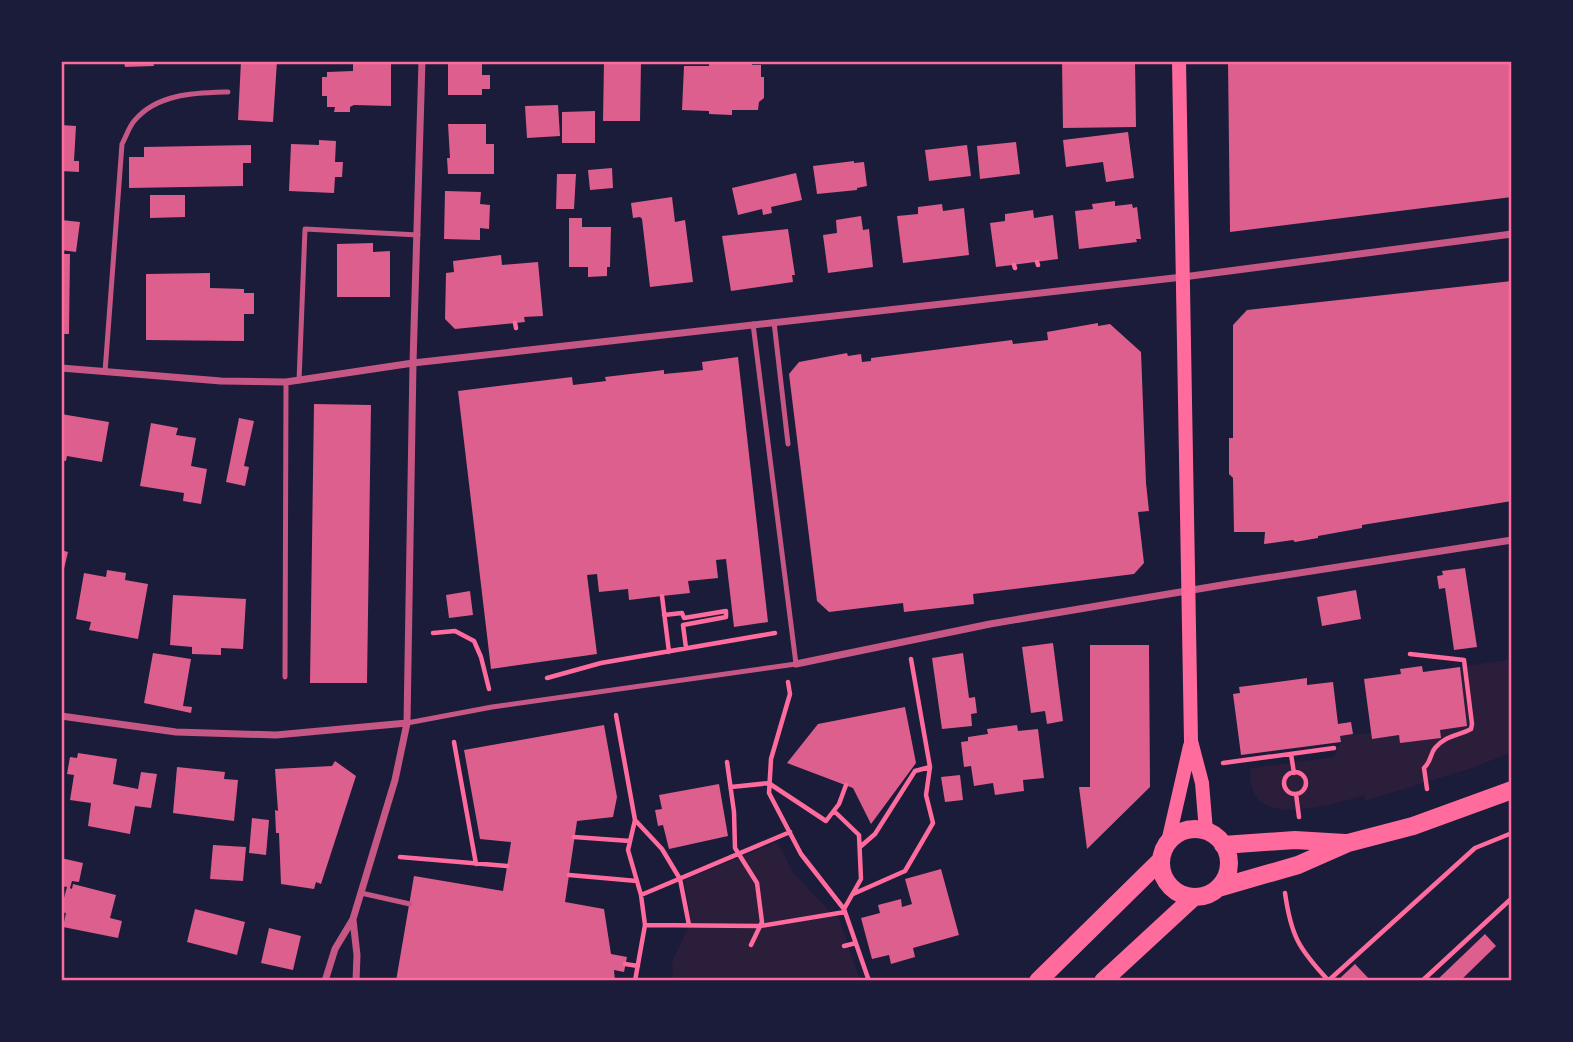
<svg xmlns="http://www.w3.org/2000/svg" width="1573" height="1042" font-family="'Space Grotesk',sans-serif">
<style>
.green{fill:#2a1e3b}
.building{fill:#dd5f8e}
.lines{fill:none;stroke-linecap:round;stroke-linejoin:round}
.path{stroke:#ff6b9d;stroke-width:4.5}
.service{stroke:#c65784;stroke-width:5}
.minor{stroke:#c65784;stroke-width:7}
.secondary{stroke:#ff6b9d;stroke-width:14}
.primary{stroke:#ff6b9d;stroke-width:18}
.neatline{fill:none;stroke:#ff6b9d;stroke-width:2.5}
</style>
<rect width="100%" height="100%" fill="#1b1b3a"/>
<path class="green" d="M1512,659V752L1472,768L1365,801L1364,796C1328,804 1244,834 1251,768L1334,757L1341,742L1340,736L1371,733L1372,739L1399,735L1400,743L1440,730L1467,726L1460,667Z
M777,842L793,872L829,911L839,918L860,981H673L672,962L691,921L684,880Z"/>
<path class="building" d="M124,61H153L154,66L125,67Z
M241,61H277L273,122L238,120Z
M448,61H482V75H490V89H482V95H448Z
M604,61H641L640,121H603Z
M709,61H752V65H761V77H764V98L759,102L758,110H732V115L709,114V111L682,110L684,66H709Z
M1062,61H1135L1136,127L1063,128Z
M1228,61H1512V197L1230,232Z
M353,64H391V106L354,105L350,107V112H334L335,107H327V96H322V77H327V72L353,71Z
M558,105L560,136L527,138L525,106Z
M595,111V143H562V112Z
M448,124H486V144H494V174H448L447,158H450Z
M61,125L76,126L74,161H79V172L61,171Z
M1128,132L1134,178L1106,182L1103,162L1066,167L1063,140Z
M319,140L336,141L335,162H343L342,177H335L334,193L289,191L291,144L319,145Z
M1016,142L1020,174L980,179L977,146Z
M251,145V163H243V186L129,188V157H144V147Z
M967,145L971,176L929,181L925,150Z
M854,161V163L864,162L867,186L857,188V190L817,194L813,166Z
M612,168L613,188L590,190L588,170Z
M796,173L802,200L771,207L772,213L763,215L762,209L738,215L732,188Z
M557,174H576L574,209H556Z
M445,191L481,192L480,204L490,205L489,229L480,228V240L444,239Z
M150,195H185V217L150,218Z
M672,197L675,222L685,220L693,282L650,287L642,219L640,217L633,218L631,203Z
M1115,201V206L1132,204L1133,208L1137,207L1141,239H1136L1137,242L1079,249L1075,211L1093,209L1092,204Z
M942,204L943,211L964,208L969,255L903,263L897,216L918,214V207Z
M1033,210L1034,218L1053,215L1058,259L996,267L990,223L1005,221V214Z
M861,216L863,230L869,229L873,267L828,273L823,235L837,233L836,220Z
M569,218H582V227H611L610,267H607V276L588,277V267H569Z
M61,220L80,222L76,252L61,250Z
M788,229L795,275H792L793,282L731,291L722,236Z
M373,243V252L390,251V297H337V244Z
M61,254H70L69,334H61Z
M501,255L502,265L538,262L543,316L524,317L525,322L455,329L445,319L446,273L454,272L453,261Z
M210,273V288L244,289V293H254V314H244V341L146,340V274Z
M1512,281V501L1362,525V528L1318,536V538L1295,542L1293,540L1264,544L1265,532H1234L1233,478L1229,474V438H1233V325L1247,310Z
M1098,323V326L1110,324L1141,352L1146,483L1149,511L1138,512L1144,563L1134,574L973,594L974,604L904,612L903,603L829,612L817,601L789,374L799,362L847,353L848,356L861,354L862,362L871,361V358L1012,340L1013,344L1048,340L1047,332Z
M738,357L768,622L734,627L726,559L716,560L718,578L688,581L690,593L662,596L629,600L628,589L599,592L597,574L587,575L597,654L491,669L458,391L572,377L573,385L606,381L605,377L664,370V374L696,371L703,370L702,362Z
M314,404L371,405L367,683H310Z
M61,414L109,422L102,462L67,456L66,461L61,460Z
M239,418L254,421L244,466L249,467L245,486L226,482Z
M151,423L178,428L176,435L196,438L191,466L207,469L201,504L183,501L184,493L140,486Z
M61,550L68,552L62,577H61Z
M1465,568L1477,647L1454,650L1445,588L1439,589L1437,576L1443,575L1442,571Z
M107,570L126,573L125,580L148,584L138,639L89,630L91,622L76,619L84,573L106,577Z
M1356,590L1361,619L1322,626L1317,597Z
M470,591L473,615L449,618L446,595Z
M173,595L246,599L243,649L221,648V655L192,654V647L170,645Z
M1053,643L1063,721L1047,724L1045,711L1031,713L1022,647Z
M1090,645H1149L1150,787L1087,849L1079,787H1090Z
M153,653L191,659L183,706L192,707L191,713L144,703Z
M963,653L969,698L975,697L977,713L971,714L972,726L942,729L932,658Z
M1422,666L1423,672L1460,667L1467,726L1440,730L1441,738L1400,743L1399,735L1372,739L1364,679L1401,674L1400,669Z
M1307,678V685L1333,682L1338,724L1351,722L1353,734L1340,736L1341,742L1241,755L1233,694L1240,693L1239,687Z
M905,707L916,763L871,824L853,788L787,763L818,724Z
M604,725L617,797L613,817L577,821L565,902L604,909L611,954L627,957L624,972L614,970L615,981H396L414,876L503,891L511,842L480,839L464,750Z
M1017,725L1018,731L1038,729L1044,778L1023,780L1024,791L995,795L993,783L974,786L971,766L964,767L961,742L968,741V737L988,734L987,729Z
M78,753L117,759L113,784L138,789L141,772L157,774L151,808L135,806L130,834L88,826L91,803L70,800L74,775L67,774L70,757L77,758Z
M335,761L356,776L321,884L316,882L314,889L281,884L279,833H276L275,810L278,811L275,769L332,766Z
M177,767L225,772L224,779L238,780L234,821L173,813Z
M960,775L963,800L945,802L941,777Z
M719,784L728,836L669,849L663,825L658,826L655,810L662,809L659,795Z
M252,818L269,820L266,855L249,853Z
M213,845L246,847L243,881L210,879Z
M61,858L83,863L79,882L72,881L70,888L72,889L73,884L116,895L110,918L122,921L118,938L63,927L66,913L61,912V909L67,887L61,886Z
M941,869L959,935L913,948L915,957L891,964L889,955L872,959L861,918L880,913L878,905L901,899L902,907L912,904L905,879Z
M195,909L245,922L237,955L187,942Z
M269,928L301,936L293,970L261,963Z
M1485,934L1496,946L1460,981H1436Z
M1355,964L1371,981H1337Z"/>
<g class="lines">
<path class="path" d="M1037,262L1038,265
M1014,265L1015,268
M515,323L516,328
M662,596L669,652
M664,615L682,613L684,618L726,611V617L683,625L686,648
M433,633L455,631L474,641L481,657L489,689
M1410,654L1464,660L1472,724L1471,729C1458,736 1446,735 1435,748C1430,754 1431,762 1424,768L1427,789
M547,678L601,663L775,633
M788,682L790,694L771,759L769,793L801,854L844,909L869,981
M616,715L635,820L628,850L641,895L645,925L635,981
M454,742L476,864
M1291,754L1294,773
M727,762L734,812L735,848L757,883L762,922L751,945
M1223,763L1334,748
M1284 783a11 11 0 1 1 22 0a11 11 0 1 1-22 0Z
M770,784L826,821L839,804L846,785
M731,787L770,783
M1296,794L1299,817
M834,811L859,835L861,879L844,909
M635,820L662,849L680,879L689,925
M574,837L630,841
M860,847L875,834L915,771L930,767
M400,857L507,866
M569,875L637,881
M1285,893C1291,936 1299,949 1328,980
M853,894L905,871L933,823L926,795L930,767L911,659
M641,895L790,832
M645,925L760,926L845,912
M844,946L856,943
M625,964L638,966
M1328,981L1475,848L1512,833
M1422,981L1512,898"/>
<path class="service" d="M774,322L788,444
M105,372L122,144C126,137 129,126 135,120C158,93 196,93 228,92
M299,381L305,229L418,235
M285,677L286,382
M407,723L492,707L796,664L753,324
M361,893L410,904"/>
<path class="minor" d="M61,368L221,381L286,382L413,363L1183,277L1512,234
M796,664L990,624L1234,583L1512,540
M61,716L176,732L276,735L407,723
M353,920L357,955L356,981
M325,981L335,949L353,919L395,780L407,723L413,363L422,61"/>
<path class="secondary" d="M1179,61L1191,741L1202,783L1206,831
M1168,842L1190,746"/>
<path class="primary" d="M1161 863a34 34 0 1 1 68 0a34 34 0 1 1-68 0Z
M1223,845L1295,840L1345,843
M1218,888L1298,865L1348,843L1413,826L1512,790
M1038,981L1161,860
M1103,981L1194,897"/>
</g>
<rect width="1573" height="1042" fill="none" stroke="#1b1b3a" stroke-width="126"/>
<rect x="63" y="63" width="1447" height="916" class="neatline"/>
</svg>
